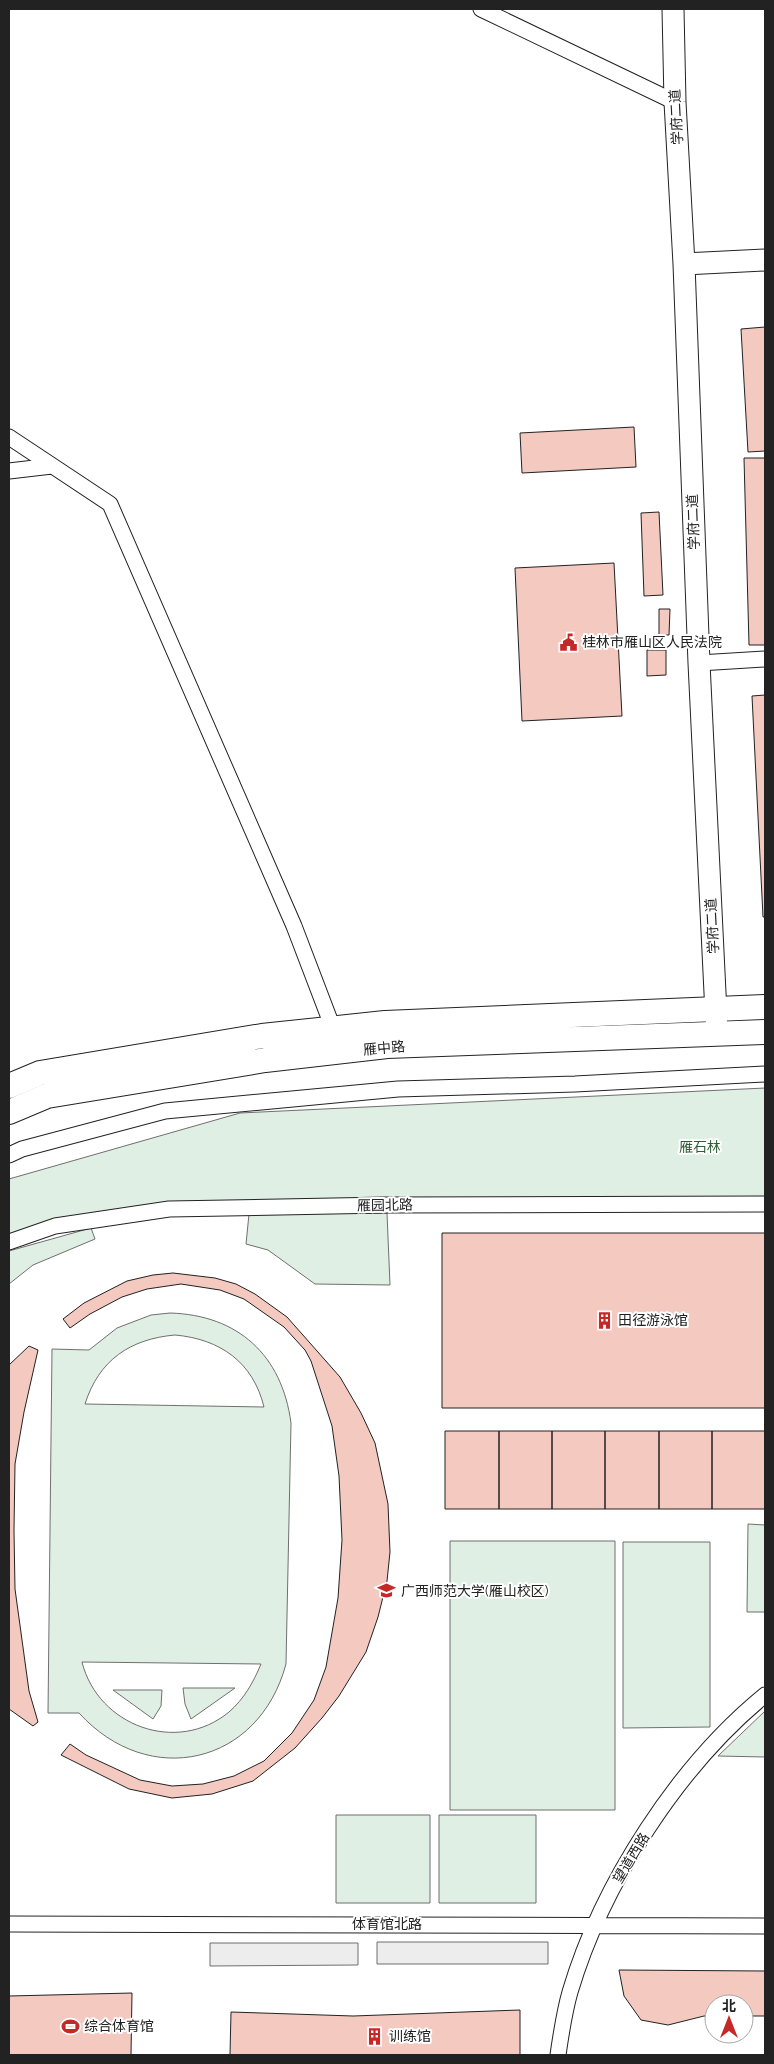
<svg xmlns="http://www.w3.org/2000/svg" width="774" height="2064" font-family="Raleway,'Noto Sans SC',sans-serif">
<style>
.green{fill:#e0efe3;stroke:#6f6f6f;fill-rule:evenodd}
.parking{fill:#ededed;stroke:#6f6f6f}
.building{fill:#f3c9c0;stroke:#222}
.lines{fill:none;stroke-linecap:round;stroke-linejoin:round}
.street-casing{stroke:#222;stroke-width:17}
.secondary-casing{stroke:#222;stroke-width:23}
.primary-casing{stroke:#222;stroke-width:26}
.street{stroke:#fff;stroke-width:15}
.secondary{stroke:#fff;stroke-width:21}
.primary{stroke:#fff;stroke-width:24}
.labels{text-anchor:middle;stroke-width:4;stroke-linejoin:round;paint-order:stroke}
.street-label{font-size:14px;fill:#222;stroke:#fff}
.poi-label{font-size:14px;fill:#222;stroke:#fff;text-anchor:start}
.park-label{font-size:14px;fill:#2f5e38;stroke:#fff}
</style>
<rect width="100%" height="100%" fill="#fff"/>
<path class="green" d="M765,1088V1204L169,1209L9,1242V1179L240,1113Z
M387,1213L390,1285L315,1284L268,1250L246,1244L249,1214Z
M91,1228L95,1239L33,1265L9,1284V1251Z
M170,1313C238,1315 282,1355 291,1423L286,1664C259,1765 149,1790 79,1713H48L52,1349L89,1350L117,1328L151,1315ZM175,1335C220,1339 253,1362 264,1407L85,1404C99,1360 130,1339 175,1335ZM82,1662L260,1664H261C253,1683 244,1699 229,1712C177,1755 98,1726 82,1662Z
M748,1524L765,1525V1612H747Z
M450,1541H615V1810H450Z
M623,1542H710V1727L623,1728Z
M183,1688H235L191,1719L185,1704Z
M113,1690H162L161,1706L153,1719Z
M765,1711V1757L718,1756Z
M336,1815H430V1903H336Z
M439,1815H536V1903H439Z"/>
<path class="parking" d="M377,1942H548V1964H377Z
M210,1943H358V1965L210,1966Z"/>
<path class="building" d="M765,327V451L748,452L741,329Z
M634,427L636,467L522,473L520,433Z
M744,458H765V645H749Z
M659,512L663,595L644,596L641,513Z
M614,563L622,716L522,721L515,568Z
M659,609H670L669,635H659Z
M647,650H666V675L647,676Z
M765,695V917H763L752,696Z
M442,1233H765V1408H442Z
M173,1273L215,1278L236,1284L255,1294L287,1317L340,1377L361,1413L375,1443L388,1504L390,1552L387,1581L378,1617L366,1652L339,1696L322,1718L295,1748L253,1781L212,1794L172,1798L129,1789L61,1755L70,1744L86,1755L140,1780L172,1786L203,1784L234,1776L264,1761L292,1733L314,1700L326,1667L338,1598L342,1540L339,1476L332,1426L311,1361L305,1350L284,1327L244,1299L220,1290L181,1284L147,1289L122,1297L90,1314L70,1328L63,1319L84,1303L127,1281L153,1275Z
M29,1346L38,1350L24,1412L15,1464L14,1531L15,1589L29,1691L38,1722L33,1726L9,1709V1365Z
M445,1431H499V1509H445Z
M499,1431H552V1509H499Z
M552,1431H605V1509H552Z
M605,1431H659V1509H605Z
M659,1431H712V1509H659Z
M712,1431H765V1509H712Z
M619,1970L765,1971V2016H744V2004H714V2016H704L668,2025L641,2020L624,1996Z
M132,1993L131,2055H9V1996Z
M520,2010V2055H230L231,2012L353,2016Z"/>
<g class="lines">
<defs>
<path id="street" d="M481,9L675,102
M9,437L110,504L294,926L336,1036
M9,471L52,466
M699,663L765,659
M9,1155L22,1149L165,1111L398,1089L575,1084L765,1074
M9,1242L55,1226L169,1209L386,1205L765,1204
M9,1924L765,1926
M558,2055C561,2034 564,2013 570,1992C602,1884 678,1766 765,1695"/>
<path id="secondary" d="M673,9L675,102L684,264L699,663L717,1034
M684,264L765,260"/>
<path id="primary" d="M9,1086L40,1073L262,1036L385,1023L765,1007
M9,1112L47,1096L265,1060L387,1046L765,1032"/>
</defs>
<use href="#street" class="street-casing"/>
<use href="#secondary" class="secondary-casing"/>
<use href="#primary" class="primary-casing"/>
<use href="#street" class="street"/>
<use href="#secondary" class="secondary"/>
<use href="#primary" class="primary"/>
</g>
<defs>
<symbol id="civic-bare" viewBox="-9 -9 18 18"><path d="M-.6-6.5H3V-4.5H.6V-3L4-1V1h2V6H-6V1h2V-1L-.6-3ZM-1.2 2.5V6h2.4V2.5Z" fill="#c62828" stroke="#fff" stroke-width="2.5" paint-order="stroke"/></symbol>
<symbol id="building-bare" viewBox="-9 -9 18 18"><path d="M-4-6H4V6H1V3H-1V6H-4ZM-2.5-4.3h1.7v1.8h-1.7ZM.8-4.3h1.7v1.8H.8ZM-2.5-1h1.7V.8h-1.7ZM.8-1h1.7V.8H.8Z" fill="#c62828" stroke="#fff" stroke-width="2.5" paint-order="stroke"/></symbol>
<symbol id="university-bare" viewBox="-9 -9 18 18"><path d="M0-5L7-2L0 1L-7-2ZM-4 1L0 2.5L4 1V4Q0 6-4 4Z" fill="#c62828" stroke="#fff" stroke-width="2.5" paint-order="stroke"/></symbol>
<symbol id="stadium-bare" viewBox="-9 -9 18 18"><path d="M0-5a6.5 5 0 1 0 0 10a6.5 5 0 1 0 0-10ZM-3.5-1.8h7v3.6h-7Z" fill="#c62828" stroke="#fff" stroke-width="2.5" paint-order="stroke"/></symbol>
</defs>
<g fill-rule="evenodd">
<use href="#civic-bare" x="556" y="630" width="25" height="25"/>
<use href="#building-bare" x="592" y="1308" width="25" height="25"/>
<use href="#university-bare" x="374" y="1578" width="25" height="25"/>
<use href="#stadium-bare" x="58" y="2014" width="25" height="25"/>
<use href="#building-bare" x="362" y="2024" width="25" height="25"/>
</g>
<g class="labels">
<g class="street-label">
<text transform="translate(676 117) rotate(-93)" y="5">学府二道</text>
<text transform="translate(693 522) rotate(-92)" y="5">学府二道</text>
<text transform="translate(712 926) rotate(-93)" y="5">学府二道</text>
<text transform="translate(384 1048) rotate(-5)" y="5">雁中路</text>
<text transform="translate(385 1205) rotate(-1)" y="5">雁园北路</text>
<text transform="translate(631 1858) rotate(-59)" y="5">望道西路</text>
<text x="387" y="1929">体育馆北路</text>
</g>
<g class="poi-label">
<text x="582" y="647">桂林市雁山区人民法院</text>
<text x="618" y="1325">田径游泳馆</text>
<text x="401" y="1596">广西师范大学(雁山校区)</text>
<text x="84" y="2031">综合体育馆</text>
<text x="389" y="2041">训练馆</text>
</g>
<g class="park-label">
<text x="700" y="1152">雁石林</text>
</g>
</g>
<rect width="774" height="2064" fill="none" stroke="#222222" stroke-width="20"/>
<g transform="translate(729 2019)"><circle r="24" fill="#ffffff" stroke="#a7a7a7"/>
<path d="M0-4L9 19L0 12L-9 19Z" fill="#c62828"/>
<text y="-8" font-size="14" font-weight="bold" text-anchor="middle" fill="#222222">北</text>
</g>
</svg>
